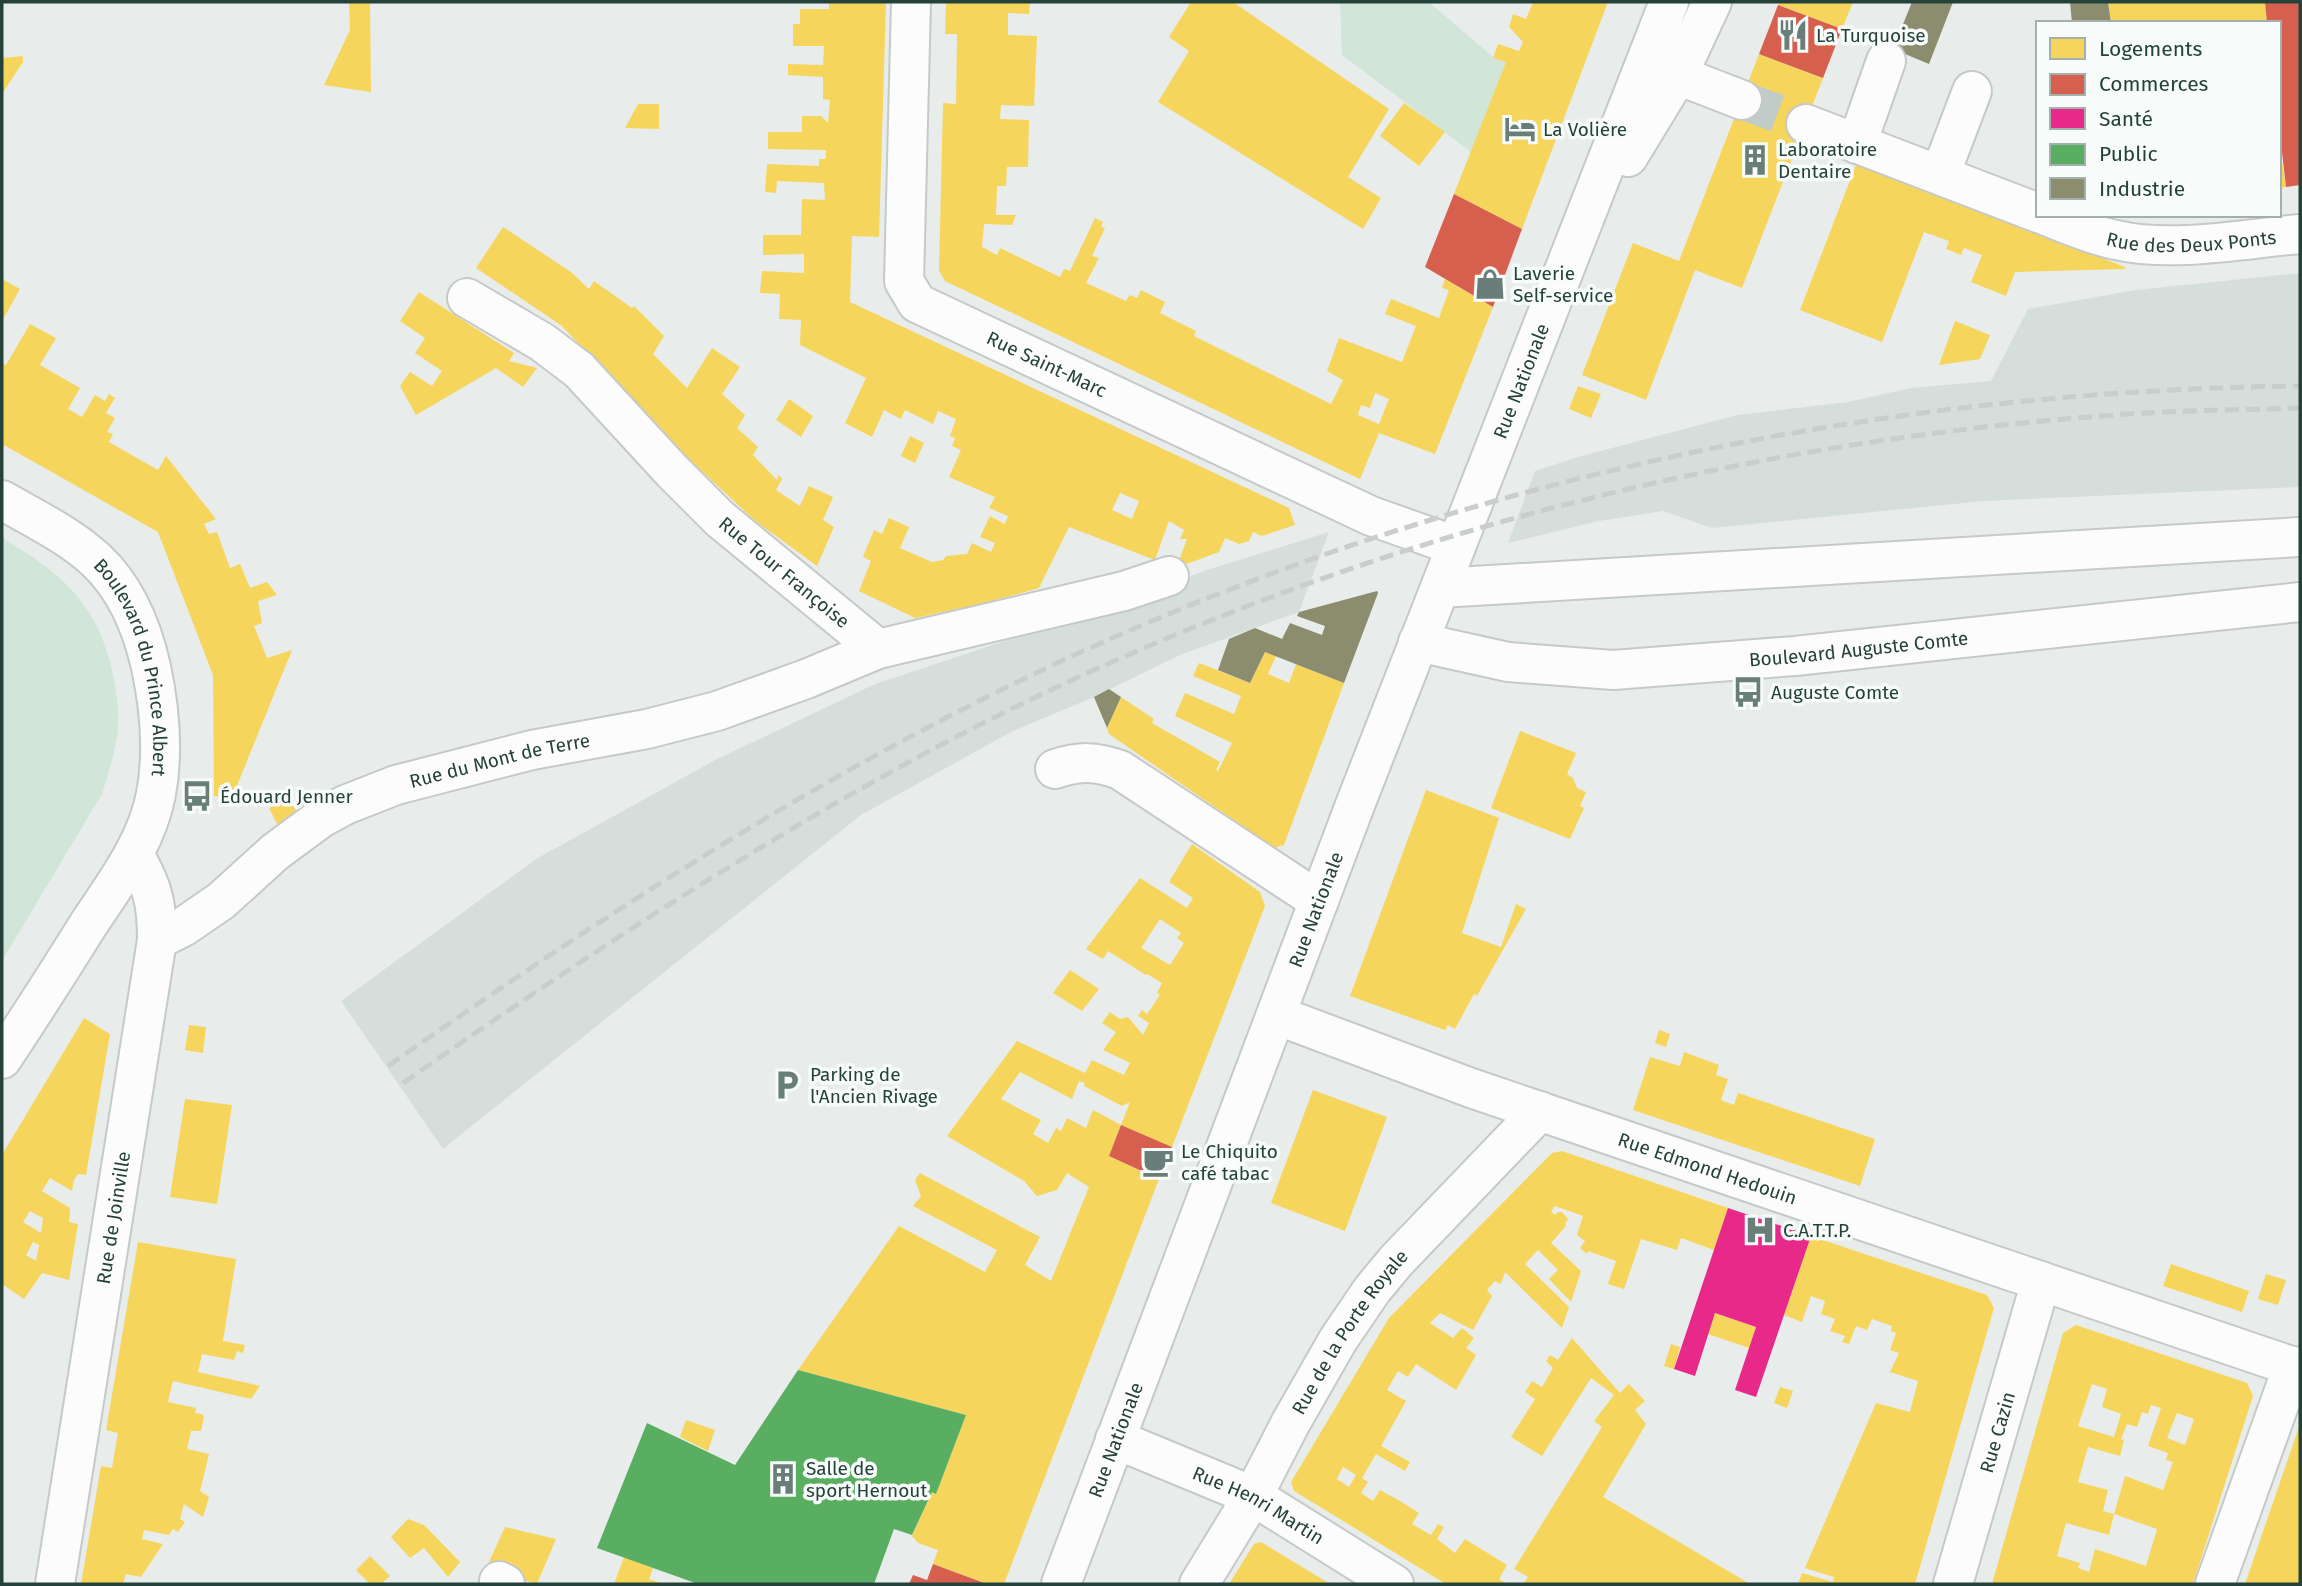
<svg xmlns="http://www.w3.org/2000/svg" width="2302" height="1586" font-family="'Fira Sans',sans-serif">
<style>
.built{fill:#d6dedb}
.green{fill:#d1e6d8}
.homes{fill:#f6d55c;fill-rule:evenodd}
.shops{fill:#d6604d}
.health{fill:#e7298a}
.public{fill:#5aae61}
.industry{fill:#8c8c6e}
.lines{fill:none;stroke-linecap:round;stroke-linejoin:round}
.minor-tunnel{stroke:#c1cbc8;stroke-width:38;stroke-dasharray:38 19;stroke-linecap:butt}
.minor-casing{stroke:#c5cac8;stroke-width:42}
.minor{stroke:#fcfcfc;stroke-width:38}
.rail{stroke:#c9cdcc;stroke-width:5;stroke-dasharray:14 7;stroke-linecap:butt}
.labels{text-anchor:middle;stroke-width:7;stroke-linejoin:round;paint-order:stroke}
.poi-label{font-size:19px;fill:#24423a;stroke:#f7fbf9;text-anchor:start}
.street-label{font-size:19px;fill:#24423a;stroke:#f7fbf9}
</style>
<rect width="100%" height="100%" fill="#e8edeb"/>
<path class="built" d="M2300,273V487L1984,501L1712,528L1663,511L1599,521L1508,543L1535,471L1578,457L1737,415L1848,402L1911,388L1991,381L2028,309L2136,290Z
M1329,532L1299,612L1180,655L1094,697L1013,731L861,815L443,1149L341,1001L536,859L717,759L875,684L1128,600L1207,570Z"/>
<path class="green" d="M1340,2H1429L1493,57L1506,62L1471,152L1342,55Z
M2,538C64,574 100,606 114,679C117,694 119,711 118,727C116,750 109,772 102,794L2,961Z"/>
<path class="homes" d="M349,2H370L371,92L324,85L350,30Z
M829,2H886L879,237L852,236L850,302L1289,508L1295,525L1262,536L1253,532L1249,541L1239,544L1225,538L1219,552L1176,568L1187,539H1180L1184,530L1169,521L1155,560L1069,527L1039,588L985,603L915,618L859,591L871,561L863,557L874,530L882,534L889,518L909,527L900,548L932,562L943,560L946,556L967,554L972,543L991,552L995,543L980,537L990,516L1005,524L1008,516L989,508L995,497L949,477L961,450L952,446L955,438L950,436L956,419L938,411L933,424L905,410L901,419L884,410L872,437L845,423L866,378L800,345L801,320L779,319L780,294L760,293L762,271L804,273V254L763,255V235H801L802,199L825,200L824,183L777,181L776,193L765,192L767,164L819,166V159H826V150L768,149V132H802V116H821L828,123L830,100L823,99V77L788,75V64L823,65L824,46H793V24H800V9H829ZM1120,493L1139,501L1132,519L1112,510Z
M946,2H1030L1029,14L1008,13V35L1037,36L1034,106L1001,105L1000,119L1029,120L1028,167H1007L1006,186H997L996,215H1016L1012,225L984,224L982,247L997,255L1000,248L1060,277L1064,269L1070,271L1095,218L1103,222L1101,227L1105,228L1092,256L1099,258L1086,283L1126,301L1130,295L1137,298L1141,290L1165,302L1160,313L1196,331L1194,336L1331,404L1343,380L1327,371L1339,338L1402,362L1416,326L1385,314L1391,299L1439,318L1449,290L1442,288L1445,279L1493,307L1435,454L1379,433L1360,479L945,281L939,271L943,103L956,104L957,34H945ZM1375,393L1389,399L1379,424L1358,415L1361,405L1370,408Z
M1191,2H1233L1389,109L1348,177L1381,198L1363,229L1158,102L1189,51L1169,37Z
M1533,2H1608L1522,229L1454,194L1506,62L1493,58L1498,44L1519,51L1523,42L1509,27L1513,14L1526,19Z
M1779,2H1853L1842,29L1778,5Z
M2108,2H2265L2267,23H2111Z
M1759,54L1823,78L1742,288L1695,270L1646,400L1582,375L1633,243L1679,261Z
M23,56V62L2,94V58Z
M1404,103L1445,132L1419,166L1380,136Z
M638,104H659V129L625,128Z
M2279,141L2286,187L2279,188Z
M1857,162L2125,267V269L2015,272L2006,296L1971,282L1982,255L1964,248L1961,255L1946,249L1949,241L1924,232L1882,342L1800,310Z
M503,227L571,272L589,289L594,281L632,308L634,306L664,336L653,354L687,388L712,348L740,367L722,394L745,415L737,428L758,447L753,455L777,480L779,475L782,479L776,490L800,506L809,486L833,497L823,520L834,527L817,566L754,520L706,475L659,430L562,326L476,268Z
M2,279L20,289L2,321Z
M419,292L514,353L509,361L537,368L523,387L496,368L416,415L400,386L410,372L432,386L442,371L415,353L425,338L400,321Z
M1955,321L1990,335L1980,359L1939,365Z
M30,324L56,338L40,365L80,388L68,409L82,417L95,395L105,401L109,394L115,398L106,413L115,418L107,432L113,434L109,442L158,470L166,456L216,519L204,524L209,534L217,532L230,568L240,564L250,588L267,582L277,595L258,601L262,623L254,626L267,658L292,650L232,798L214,796L213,675L158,532L2,444V363L6,365Z
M1578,386L1601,394L1591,418L1569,409Z
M789,399L813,416L801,437L776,420Z
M910,436L924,443L915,463L901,456Z
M1265,652L1276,656L1268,674L1289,683L1296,664L1344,683L1284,845L1274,848L1109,734L1107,728L1121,697L1154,719L1152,723L1220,762L1216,770L1218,771L1232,743L1175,716L1185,693L1234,714L1241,696L1193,676L1199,663L1250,683Z
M1520,731L1576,753L1567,774L1573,778L1577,788L1586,792L1580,806L1584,808L1570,839L1491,808Z
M1426,790L1499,818L1462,933L1501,947L1516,904L1526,909L1477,996L1474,994L1455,1029L1448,1025L1445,1030L1350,996Z
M289,798L301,820L280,830L269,808Z
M1192,844L1260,892L1265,906L1172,1147L1121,1125L1109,1156L1159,1179L1004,1584H988L933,1564L938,1550L918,1543L912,1536L932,1492L936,1494L966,1415L798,1370L899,1226L985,1272L997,1250L913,1206L921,1196L915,1180L920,1173L1040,1237L1025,1265L1051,1281L1089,1187L1067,1173L1057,1190L1037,1196L1024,1181L947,1136L1017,1041L1085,1073L1092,1060L1124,1075L1130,1063L1103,1050L1116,1032L1102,1023L1110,1012L1120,1019L1128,1017L1143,1035L1149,1023L1138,1016L1142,1010L1147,1014L1160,995L1157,993L1162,983L1147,974L1146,975L1108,951L1103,959L1086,949L1140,878L1187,908L1193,898L1169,882ZM1160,919L1181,933L1177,938L1184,943L1170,965L1141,948ZM1020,1072L1072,1099L1079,1081L1085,1083L1084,1086L1122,1106L1130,1102L1121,1125L1093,1110L1086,1128L1067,1118L1061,1131L1056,1128L1048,1143L1033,1134L1041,1120L1001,1099Z
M1070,970L1099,989L1082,1011L1053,993Z
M84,1018L110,1034L86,1175L78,1174L74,1180L72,1191L50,1178L42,1191L70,1208L69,1222L78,1224L69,1280L42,1273L24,1299L2,1284V1155ZM30,1211L43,1218L41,1233L23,1222ZM33,1242L39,1245L36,1261L26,1255Z
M189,1025L206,1027L203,1053L185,1050Z
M1659,1030L1670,1034L1666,1047L1655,1043Z
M1684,1052L1719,1065L1716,1075L1728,1079L1721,1100L1734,1105L1738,1093L1875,1139L1860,1186L1633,1110L1650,1057L1680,1066Z
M1313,1090L1387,1117L1345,1231L1271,1203Z
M185,1099L232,1105L217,1204L170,1197Z
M1562,1151L1728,1208L1714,1250L1681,1238L1677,1250L1641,1239L1624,1289L1608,1284L1616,1261L1588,1251L1587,1254L1580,1248L1585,1241L1577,1235L1583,1216L1555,1206L1551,1211L1555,1215L1558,1212H1562L1568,1219L1565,1224L1566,1226L1551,1243L1581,1271L1571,1302L1549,1279L1558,1270L1538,1250L1525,1264L1569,1307L1562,1328L1505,1272L1501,1284L1495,1281L1487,1290L1492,1296L1473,1330L1440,1313L1430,1323L1453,1338L1462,1328L1474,1338L1466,1348L1476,1355L1456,1390L1416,1364L1408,1377L1398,1371L1387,1390L1406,1401L1381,1446L1410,1462L1405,1471L1376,1454L1362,1478L1368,1482L1361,1493L1373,1501L1380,1490L1400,1501L1419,1513L1412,1524L1431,1535L1438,1524L1444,1527L1437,1539L1455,1553L1465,1539L1507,1565L1499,1579L1507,1584H1446L1294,1491L1291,1482L1389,1318L1552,1153ZM1343,1467L1356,1475L1349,1487L1337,1479Z
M1811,1236L1987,1295L1994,1308L1915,1584H1798L1802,1573L1833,1582L1834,1577L1805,1568L1876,1403L1910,1412L1918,1381L1890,1372L1899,1353L1890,1350L1896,1333L1891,1331L1892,1326L1872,1319L1867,1330L1856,1326L1849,1344L1842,1342L1845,1336L1830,1331L1835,1319L1821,1314L1825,1301L1811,1296L1802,1322L1784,1315Z
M138,1242L236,1259L223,1341L245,1345L243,1353L237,1351L234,1360L202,1354L198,1372L260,1386L251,1399L173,1381L168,1402L196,1408L195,1413L202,1414L204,1417L201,1431H191L187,1449L209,1454L200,1491L209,1497L203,1517L184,1504L180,1519L185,1522L178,1532L173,1529L169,1535L144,1530L142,1539L163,1544L141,1577L126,1574L123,1584H81L101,1466L112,1468L118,1433L106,1430Z
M2171,1264L2249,1291L2242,1312L2163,1286Z
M2266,1274L2286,1280L2278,1305L2258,1299Z
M1715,1313L1756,1327L1749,1348L1708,1334Z
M2076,1325L2247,1383L2253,1396L2193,1584H1992L2063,1333ZM2092,1384L2107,1389L2102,1407L2121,1414L2114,1437L2078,1426ZM2151,1405L2161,1408L2148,1446L2168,1453L2166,1460L2173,1462L2163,1490L2125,1476L2114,1514L2157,1529L2146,1566L2095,1549L2089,1572L2078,1568L2080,1563L2057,1556L2066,1523L2109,1535L2114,1514L2103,1511L2108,1490L2078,1482L2088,1447L2120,1456L2124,1440L2121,1439L2127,1424L2137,1427L2142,1412L2148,1414ZM2177,1413L2194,1419L2185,1445L2167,1438Z
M1572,1338L1620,1393L1629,1384L1645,1401L1635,1410L1646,1424L1603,1497L1750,1584H1523L1528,1577L1514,1569L1602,1427L1594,1421L1614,1395L1591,1378L1542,1456L1511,1437L1535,1399L1525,1392L1532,1381L1542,1387L1553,1368L1546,1361L1550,1355L1558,1360Z
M1671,1344L1680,1347L1674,1369L1664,1366Z
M1780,1387L1793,1391L1787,1408L1774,1403Z
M686,1420L715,1430L708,1451L680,1437Z
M2300,1424V1584H2245Z
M408,1519L424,1525L460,1562L448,1577L424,1548L410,1558L391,1537Z
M505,1527L556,1539L537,1584L498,1573L489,1562Z
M1261,1542L1317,1576L1330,1584H1229L1254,1544Z
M370,1556L390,1576L381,1584H370L356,1570Z
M624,1557L653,1568L649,1579L663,1584H614Z"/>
<path class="shops" d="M2265,2H2300V185L2286,187L2279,126V23H2267Z
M1778,5L1842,29L1823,78L1759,54Z
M1454,194L1522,229L1493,307L1425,267Z
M1121,1125L1172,1147L1159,1179L1109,1156Z
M933,1564L987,1584H909L913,1575L927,1580Z"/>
<path class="health" d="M1728,1208L1811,1236L1756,1397L1735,1390L1756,1327L1715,1313L1695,1376L1674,1369Z"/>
<path class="public" d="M798,1370L966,1415L936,1494L932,1492L912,1535L894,1529L874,1584H698L597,1548L647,1423L735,1465Z"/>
<path class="industry" d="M1912,2H1953L1929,64L1893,49Z
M2070,2H2108L2111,23H2072Z
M1377,591L1378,593L1344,683L1265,652L1250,683L1218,670L1229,639L1255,628L1282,639L1290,623L1322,635L1325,626L1297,616L1299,612Z
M1109,689L1121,697L1107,728L1094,697Z"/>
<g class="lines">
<path class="minor-tunnel" d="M1742,100L1806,124"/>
<defs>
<g id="minor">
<path id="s1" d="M911,2L904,281L917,303L1371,516L1456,546"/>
<path d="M1654,66L1742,100"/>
<path d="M1806,124L2038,213"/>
<path d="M1857,144L1886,61"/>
<path d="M1628,157L1678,75L1712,2"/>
<path d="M1940,175L1972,91"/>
<path id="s2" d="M2044,215C2067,224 2091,235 2116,240C2173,253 2243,239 2300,234"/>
<path id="s3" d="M467,298L542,342L579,370L672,471L720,519L878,649"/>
<path id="s4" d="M2,500C33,518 69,535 96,560C126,588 142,627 151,667C160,709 164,751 156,794C147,843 115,884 88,925C60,970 31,1015 2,1059"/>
<path d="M1440,588L2300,537"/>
<path id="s5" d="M1418,642L1508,662L1613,670L1795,656L2300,602"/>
<path d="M1055,769C1079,761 1096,761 1120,770L1319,901"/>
<path id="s6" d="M157,940L183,927L221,901L275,852L321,818L345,805L396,785L532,750L647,729L717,711L806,679L878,649L1124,591L1169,576"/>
<path id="s7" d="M1276,1015L1471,1088L2300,1369"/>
<path id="s8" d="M1115,1439L1253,1496L1394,1584"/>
<path d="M499,1581L505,1584"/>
<path id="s9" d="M55,1584L157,940C157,903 153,887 134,854"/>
<path id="s10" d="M1061,1584L1355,805L1669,2"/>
<path id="s11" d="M1199,1584L1253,1496L1290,1424L1338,1340L1372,1290L1396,1261L1540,1111"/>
<path id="s12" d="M1953,1584L2041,1281"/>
<path d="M2215,1584L2293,1366"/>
</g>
</defs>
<use href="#minor" class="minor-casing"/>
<use href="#minor" class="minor"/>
<path class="rail" d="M388,1066C578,933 772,805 979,701C1387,495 1845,391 2300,386
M403,1083C564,971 726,863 898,768C1270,563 1692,445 2115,415C2177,410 2238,410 2300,408"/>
</g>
<defs>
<symbol id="restaurant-bare" viewBox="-9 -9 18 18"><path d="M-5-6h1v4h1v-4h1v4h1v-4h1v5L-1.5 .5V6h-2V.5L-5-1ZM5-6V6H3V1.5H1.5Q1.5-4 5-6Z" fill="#697e78" stroke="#f7fbf9" stroke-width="2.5" paint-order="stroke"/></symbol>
<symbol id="hotel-bare" viewBox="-9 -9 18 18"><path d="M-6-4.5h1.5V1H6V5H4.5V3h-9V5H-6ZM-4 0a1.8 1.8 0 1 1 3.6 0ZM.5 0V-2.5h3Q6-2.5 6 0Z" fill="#697e78" stroke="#f7fbf9" stroke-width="2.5" paint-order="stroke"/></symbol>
<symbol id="building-bare" viewBox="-9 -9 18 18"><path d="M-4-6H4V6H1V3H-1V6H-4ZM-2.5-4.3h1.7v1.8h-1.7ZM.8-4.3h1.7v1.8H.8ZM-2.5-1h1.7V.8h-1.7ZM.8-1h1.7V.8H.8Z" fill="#697e78" stroke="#f7fbf9" stroke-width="2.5" paint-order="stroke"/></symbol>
<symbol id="shop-bare" viewBox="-9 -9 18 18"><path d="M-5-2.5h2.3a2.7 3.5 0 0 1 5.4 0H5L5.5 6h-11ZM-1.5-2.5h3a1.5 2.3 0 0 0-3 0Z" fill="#697e78" stroke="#f7fbf9" stroke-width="2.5" paint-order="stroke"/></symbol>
<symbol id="bus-bare" viewBox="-9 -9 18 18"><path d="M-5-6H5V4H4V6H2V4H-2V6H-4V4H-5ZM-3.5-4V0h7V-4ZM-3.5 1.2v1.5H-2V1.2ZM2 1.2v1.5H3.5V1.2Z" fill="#697e78" stroke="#f7fbf9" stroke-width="2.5" paint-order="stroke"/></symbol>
<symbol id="parking-bare" viewBox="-9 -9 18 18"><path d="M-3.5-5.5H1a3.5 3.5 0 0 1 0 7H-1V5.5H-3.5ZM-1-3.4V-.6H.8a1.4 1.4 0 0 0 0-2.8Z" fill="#697e78" stroke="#f7fbf9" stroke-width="2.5" paint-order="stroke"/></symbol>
<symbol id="cafe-bare" viewBox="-9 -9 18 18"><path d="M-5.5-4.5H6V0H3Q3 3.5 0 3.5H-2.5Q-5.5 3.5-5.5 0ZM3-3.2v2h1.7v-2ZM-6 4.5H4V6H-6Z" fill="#697e78" stroke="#f7fbf9" stroke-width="2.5" paint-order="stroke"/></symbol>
<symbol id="hospital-bare" viewBox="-9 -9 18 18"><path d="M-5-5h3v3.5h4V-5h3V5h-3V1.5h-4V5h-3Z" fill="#697e78" stroke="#f7fbf9" stroke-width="2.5" paint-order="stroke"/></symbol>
</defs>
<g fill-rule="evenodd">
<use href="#restaurant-bare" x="1771" y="13" width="44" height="44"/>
<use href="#hotel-bare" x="1498" y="107" width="44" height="44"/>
<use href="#building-bare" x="1733" y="138" width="44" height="44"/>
<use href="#shop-bare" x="1468" y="262" width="44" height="44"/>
<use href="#bus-bare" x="1726" y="670" width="44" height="44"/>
<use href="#bus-bare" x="175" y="774" width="44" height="44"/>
<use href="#parking-bare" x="765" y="1063" width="44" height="44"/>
<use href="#cafe-bare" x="1136" y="1140" width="44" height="44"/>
<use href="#hospital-bare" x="1738" y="1208" width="44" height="44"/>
<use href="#building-bare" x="761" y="1457" width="44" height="44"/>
</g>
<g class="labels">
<g class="poi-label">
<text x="1816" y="42">La Turquoise</text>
<text x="1543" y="136">La Volière</text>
<text x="1778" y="156">Laboratoire<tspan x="1778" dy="22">Dentaire</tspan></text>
<text x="1513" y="280">Laverie<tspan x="1513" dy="22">Self-service</tspan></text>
<text x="1771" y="699">Auguste Comte</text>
<text x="220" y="803">Édouard Jenner</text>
<text x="810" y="1081">Parking de<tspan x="810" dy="22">l'Ancien Rivage</tspan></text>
<text x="1181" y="1158">Le Chiquito<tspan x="1181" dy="22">café tabac</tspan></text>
<text x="1783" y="1237">C.A.T.T.P.</text>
<text x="806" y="1475">Salle de<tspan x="806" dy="22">sport Hernout</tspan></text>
</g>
<g class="street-label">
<text dy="7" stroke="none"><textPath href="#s2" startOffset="152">Rue des Deux Ponts</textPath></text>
<text dy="7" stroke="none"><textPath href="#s1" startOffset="448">Rue Saint-Marc</textPath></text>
<text dy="7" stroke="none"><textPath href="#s10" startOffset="1288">Rue Nationale</textPath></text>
<text dy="7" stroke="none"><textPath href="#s3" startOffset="422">Rue Tour Françoise</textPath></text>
<text dy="7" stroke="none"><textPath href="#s5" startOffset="444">Boulevard Auguste Comte</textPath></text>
<text dy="7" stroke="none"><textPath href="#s4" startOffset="229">Boulevard du Prince Albert</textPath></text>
<text dy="7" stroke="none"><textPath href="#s6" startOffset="394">Rue du Mont de Terre</textPath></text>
<text dy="7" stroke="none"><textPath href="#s10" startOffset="721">Rue Nationale</textPath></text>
<text dy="7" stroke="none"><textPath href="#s7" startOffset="458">Rue Edmond Hedouin</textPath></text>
<text dy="7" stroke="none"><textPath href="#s9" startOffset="371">Rue de Joinville</textPath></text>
<text dy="7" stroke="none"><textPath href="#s11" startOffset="294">Rue de la Porte Royale</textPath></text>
<text dy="7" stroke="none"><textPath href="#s12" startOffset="158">Rue Cazin</textPath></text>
<text dy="7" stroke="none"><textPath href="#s10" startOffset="154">Rue Nationale</textPath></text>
<text dy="7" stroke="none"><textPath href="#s8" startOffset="158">Rue Henri Martin</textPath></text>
</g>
</g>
<rect width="2302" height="1586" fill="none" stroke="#24423a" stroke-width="7"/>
<rect x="2036" y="21" width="245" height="196" fill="#f7fbf9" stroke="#a3b1ad" stroke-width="2"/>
<rect x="2050" y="38" width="35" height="21" fill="#f6d55c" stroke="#a3b1ad" stroke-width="2"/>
<text x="2099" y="56" font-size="21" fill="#24423a">Logements</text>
<rect x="2050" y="74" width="35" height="21" fill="#d6604d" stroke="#a3b1ad" stroke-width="2"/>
<text x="2099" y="91" font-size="21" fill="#24423a">Commerces</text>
<rect x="2050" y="108" width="35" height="21" fill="#e7298a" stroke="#a3b1ad" stroke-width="2"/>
<text x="2099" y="126" font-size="21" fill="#24423a">Santé</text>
<rect x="2050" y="144" width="35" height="21" fill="#5aae61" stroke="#a3b1ad" stroke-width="2"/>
<text x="2099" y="161" font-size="21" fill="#24423a">Public</text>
<rect x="2050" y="178" width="35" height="21" fill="#8c8c6e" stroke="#a3b1ad" stroke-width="2"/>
<text x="2099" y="196" font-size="21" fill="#24423a">Industrie</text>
</svg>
